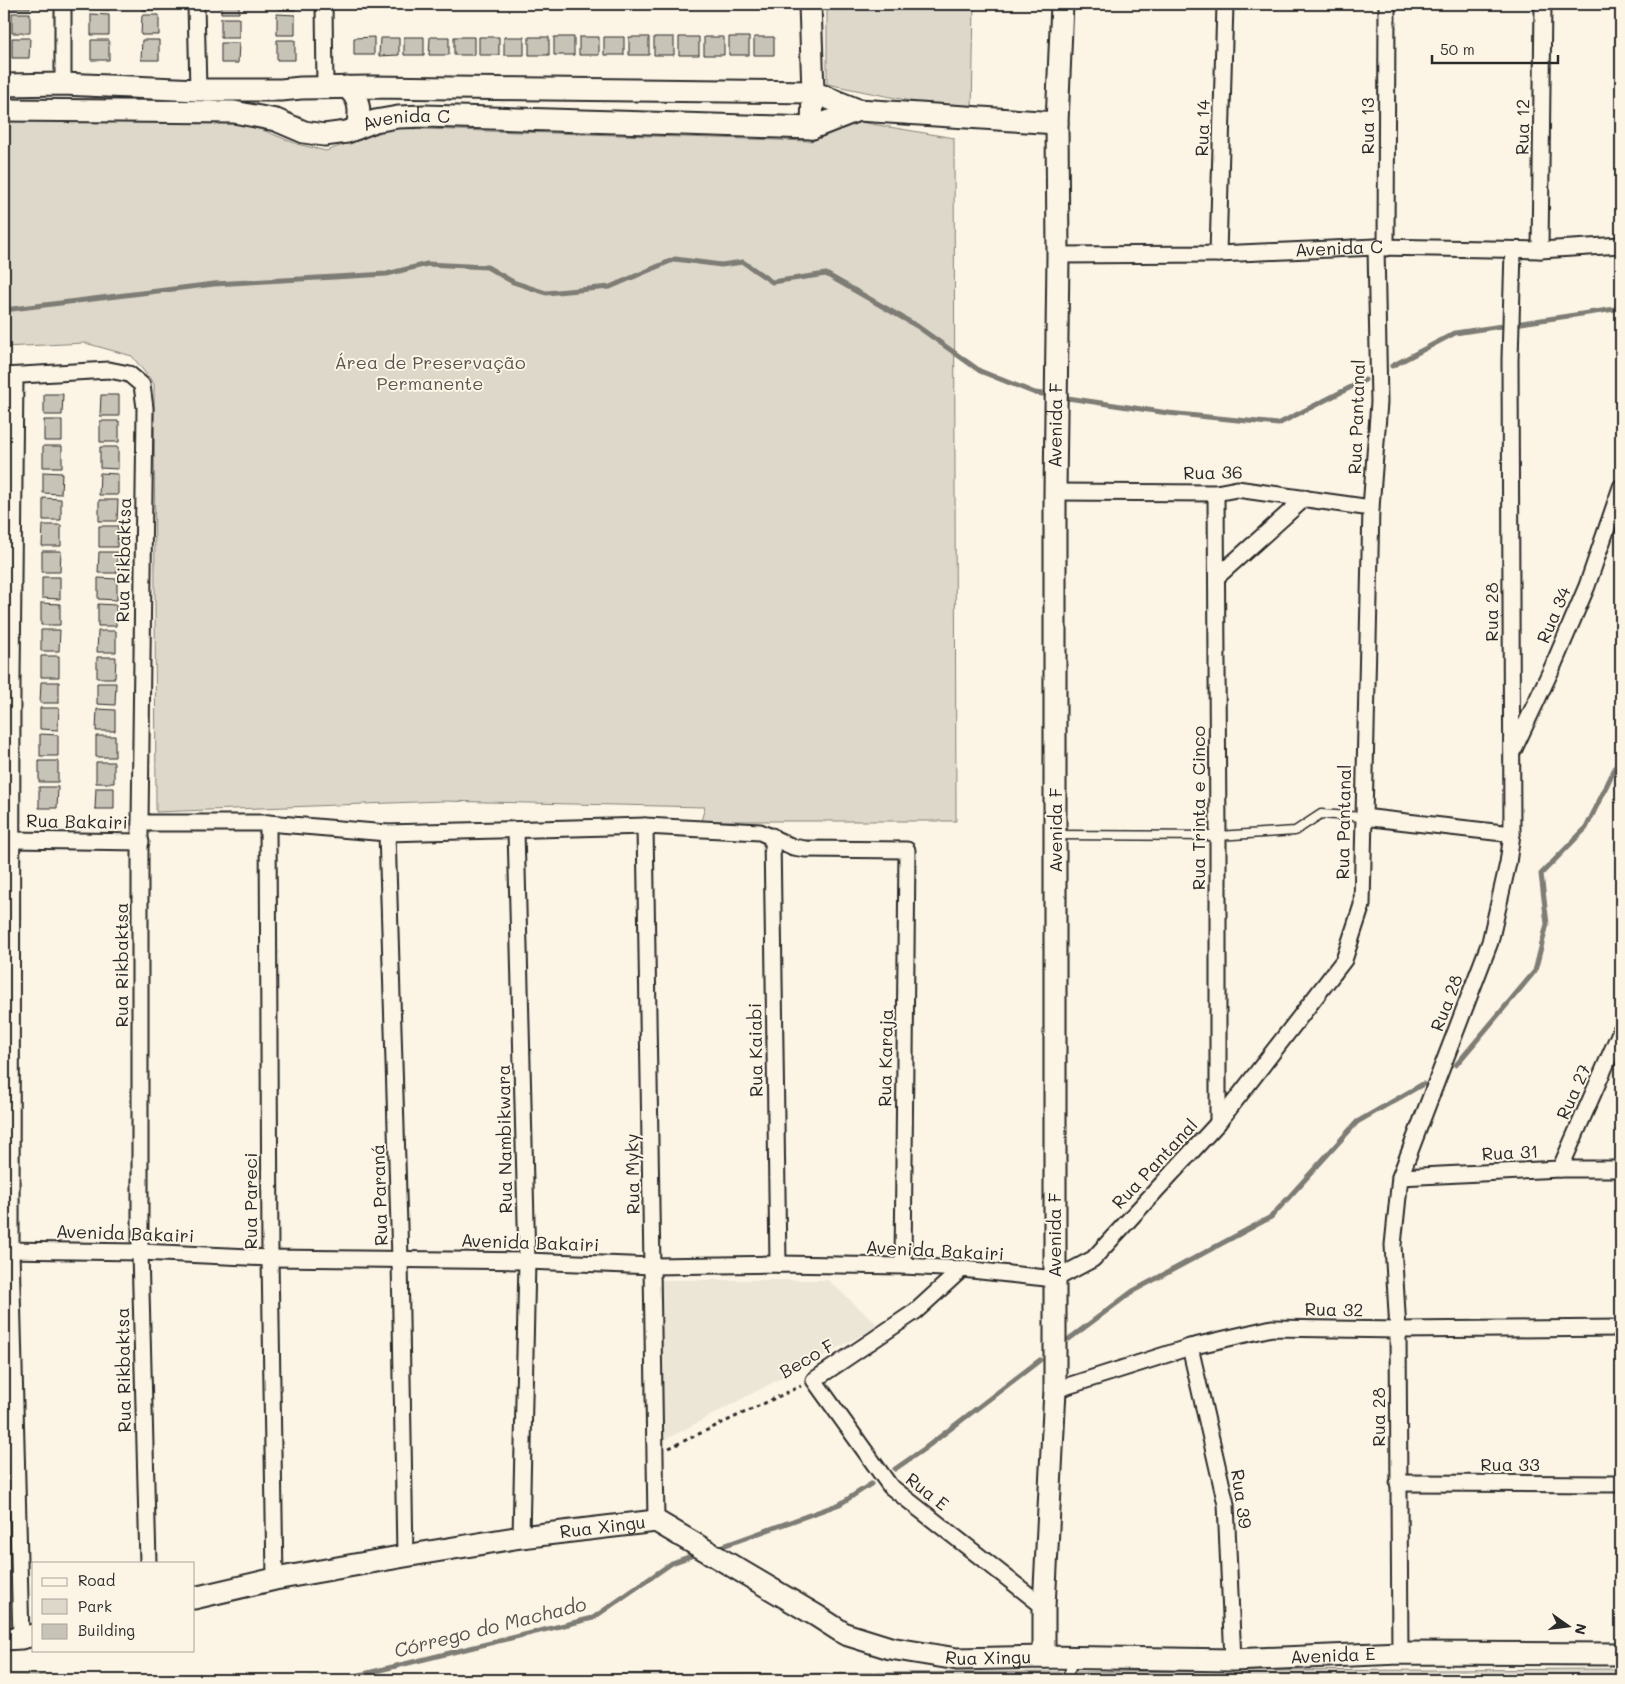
<svg xmlns="http://www.w3.org/2000/svg" width="1625" height="1684" font-family="Mali,sans-serif">
<style>
.built{fill:#ece6d7}
.green{fill:#ded8ca;stroke:#84827a}
.lines{fill:none;stroke-linecap:round;stroke-linejoin:round}
.stream{stroke:#7d7b74;stroke-width:5}
.building{fill:#c8c3b7;stroke:#2b2b2b}
.lane-casing{stroke:#2b2b2b;stroke-width:11}
.street-casing{stroke:#2b2b2b;stroke-width:19}
.secondary-casing{stroke:#2b2b2b;stroke-width:25}
.path{stroke:#2b2b2b;stroke-width:3;stroke-dasharray:4 4;stroke-linecap:butt}
.lane{stroke:#fcf5e5;stroke-width:8}
.street{stroke:#fcf5e5;stroke-width:15}
.secondary{stroke:#fcf5e5;stroke-width:21}
.labels{text-anchor:middle;stroke-width:4;stroke-linejoin:round;paint-order:stroke}
.street-label{font-size:18px;fill:#2b2b2b;stroke:#fcf5e5}
.park-label{font-size:18px;fill:#585653;stroke:#fcf5e5}
.water-label{font-size:19px;font-style:italic;fill:#545350;stroke:#fcf5e5}
</style>
<rect width="100%" height="100%" fill="#fcf5e5"/>
<filter id="ink" filterUnits="userSpaceOnUse"><feTurbulence type="fractalNoise" baseFrequency=".02" numOctaves="2"/><feDisplacementMap in="SourceGraphic" scale="10" xChannelSelector="R" yChannelSelector="G"/><feConvolveMatrix kernelMatrix="1 2 1 2 8 2 1 2 1" color-interpolation-filters="sRGB"/></filter>
<g filter="url(#ink)">
<path class="built" d="M658,1280H828L879,1326L661,1442Z"/>
<path class="green" d="M827,4H974L972,112L954,110L827,84Z
M4,121L248,124L297,144L326,151L390,128L810,141L860,122L954,138L956,821H701L705,807L442,801L156,812L154,384L132,356L85,343L4,347Z
M1621,1669V1680H156L507,1675Z
M4,1674L124,1680H4Z"/>
<g class="lines">
<path class="stream" d="M4,310L214,284L387,274L427,264L487,267L513,282L546,293L610,287L675,259L721,265L743,262L772,282L826,274L917,326L980,371L1035,393L1050,395
M1392,366L1455,333L1615,309L1621,310
M1061,397L1168,413L1278,424L1365,380
M1456,1065L1535,971L1547,924L1541,874L1586,828L1617,764L1621,735
M1069,1339L1133,1291L1271,1217L1357,1122L1423,1084
M895,1469L924,1449L1040,1360
M723,1546L840,1504L871,1484
M339,1680L593,1618L672,1563L691,1556"/>
</g>
<path class="building" d="M12,4H30V8H12Z
M92,4H109V10L91,9Z
M142,4H160V10H142Z
M221,4H239V13H221Z
M278,4H295V10L278,9Z
M12,13H30V33H12Z
M91,14L109,15V35H91Z
M277,14L295,15V35H277Z
M142,15H159V35H141Z
M221,18H239V38H221Z
M374,37V55H354V38Z
M404,37H424V55H404Z
M430,37H449V55H429Z
M454,37H474V55H454Z
M479,37H499V55H479Z
M504,37H524V55H504Z
M529,37H549V55H529Z
M554,37H574V55H554Z
M579,37H599V55H579Z
M604,37H624V55H604Z
M629,37H649V55H629Z
M654,37H674V55H654Z
M679,37H699V55H679Z
M704,37H724V55H704Z
M729,37H749V55H729Z
M754,37H774V55H754Z
M12,38H30L29,58H12Z
M380,38H399V55L379,56Z
M91,40H109V60H91Z
M142,40H159V60H141Z
M277,40H295V60H277Z
M221,43H239L238,63H221Z
M44,394H63L62,415H44Z
M101,395H119V416H100Z
M44,420H62V441H44Z
M100,421H119V442H100Z
M43,446H62V467H43Z
M100,447H118V469L100,468Z
M43,472L62,473L61,494L43,493Z
M100,473L118,474V495H99Z
M43,498L61,499V520H43Z
M99,500H118L117,521H99Z
M43,525H61V546H42Z
M99,526H118L117,547H99Z
M42,551H61L60,572H42Z
M99,552H117V573H98Z
M42,577H60V599L42,598Z
M98,578L117,579V600L98,599Z
M41,603L60,604V625H41Z
M98,604L116,605V626H98Z
M41,630H60L59,651H41Z
M98,631H116V652H97Z
M41,656H59V677H41Z
M97,657H116L115,678H97Z
M41,682H59V703H40Z
M97,683H116L115,705L97,704Z
M40,708H59L58,730L40,729Z
M97,709L115,710V731H96Z
M40,734L58,735V756H40Z
M96,736H115V757H96Z
M39,761H58V782H39Z
M96,762H114V783H96Z
M39,787H58L57,808H39Z
M96,788H114V809H95Z"/>
<g class="lines">
<defs>
<path id="lane" d="M1056,835L1218,836L1295,831L1321,814L1363,817
M1066,1680L1074,1659"/>
<g id="street">
<path d="M63,4V84"/>
<path d="M196,4L198,90"/>
<path d="M324,4L325,87"/>
<path d="M1386,248L1387,4"/>
<path d="M1540,250L1543,4"/>
<path d="M1218,254L1225,4"/>
<path id="s1" d="M1058,255L1218,254L1376,247L1540,250L1621,245"/>
<path d="M4,376L109,370L129,374L142,385L145,408L140,823V1252L148,1563"/>
<path d="M15,376L12,680L11,1250L21,1638"/>
<path d="M1055,492L1216,493L1237,489L1371,508"/>
<path d="M1216,493L1218,836V1123"/>
<path d="M1217,577L1305,498"/>
<path d="M1514,749L1553,666L1587,586L1621,487"/>
<path d="M1363,817L1512,834"/>
<path d="M140,823H268L387,833L645,826L760,832L793,847L805,849L907,850L903,1266"/>
<path d="M268,823L270,1258L275,1579"/>
<path d="M645,826L656,1521"/>
<path d="M516,830L527,1261L521,1537"/>
<path d="M387,833L400,1259L405,1556"/>
<path d="M772,836L778,1264"/>
<path d="M12,840L141,842"/>
<path d="M1560,1169L1621,1030"/>
<path d="M1400,1177L1560,1169H1621"/>
<path d="M4,1250L140,1252L270,1258L527,1261L653,1266L778,1264L903,1266L962,1269L1055,1279L1093,1259L1218,1123L1344,960L1362,905L1371,508L1379,402L1376,247"/>
<path d="M962,1269L916,1311L814,1380L890,1486L1044,1607"/>
<path d="M1190,1347L1226,1504L1233,1660"/>
<path d="M1055,1390L1190,1347L1272,1328L1398,1330L1621,1328"/>
<path d="M1398,1483L1621,1484"/>
<path d="M1400,1653L1398,1330L1393,1245L1400,1177L1490,942L1508,863L1512,834L1510,360L1513,250"/>
</g>
<g id="secondary">
<path d="M810,4L813,92L812,128"/>
<path d="M4,85L63,84L198,90H281L301,88L371,87L813,92L858,110L1057,123"/>
<path d="M346,87C360,97 361,111 357,128"/>
<path id="s2" d="M4,110L234,112L276,120L304,132L324,135L347,132L375,121L398,117L424,116L812,128L858,110"/>
<path id="s3" d="M194,1598L275,1579L405,1556L521,1537L656,1521L817,1616L845,1634L890,1648L957,1659L1044,1657L1233,1660L1400,1653L1621,1654"/>
<path d="M4,1639L21,1638L34,1635"/>
<path id="s4" d="M1044,1657V1607L1055,1390V492L1058,255L1057,123L1062,4"/>
</g>
</defs>
<use href="#lane" class="lane-casing"/>
<use href="#street" class="street-casing"/>
<use href="#secondary" class="secondary-casing"/>
<path class="path" d="M669,1448L801,1386"/>
<use href="#lane" class="lane"/>
<use href="#street" class="street"/>
<use href="#secondary" class="secondary"/>
</g>
</g>
<g class="labels">
<g class="street-label">
<text dy="6" stroke="none"><textPath href="#s2" startOffset="408">Avenida C</textPath></text>
<text transform="translate(1368 126) rotate(-90)" y="6">Rua 13</text>
<text transform="translate(1523 127) rotate(-89)" y="6">Rua 12</text>
<text transform="translate(1203 128) rotate(-88)" y="6">Rua 14</text>
<text dy="6" stroke="none"><textPath href="#s1" startOffset="281">Avenida C</textPath></text>
<text transform="translate(1357 417) rotate(-88)" y="6">Rua Pantanal</text>
<text dy="6" stroke="none"><textPath href="#s4" startOffset="1232">Avenida F</textPath></text>
<text transform="translate(1213 473) rotate(-1)" y="6">Rua 36</text>
<text transform="translate(124 560) rotate(-89)" y="6">Rua Rikbaktsa</text>
<text transform="translate(1492 612) rotate(-90)" y="6">Rua 28</text>
<text transform="translate(1554 615) rotate(-67)" y="6">Rua 34</text>
<text transform="translate(1199 808) rotate(-90)" y="6">Rua Trinta e Cinco</text>
<text transform="translate(77 822) rotate(1)" y="6">Rua Bakairi</text>
<text transform="translate(1344 822) rotate(-89)" y="6">Rua Pantanal</text>
<text transform="translate(1056 830) rotate(-90)" y="6">Avenida F</text>
<text transform="translate(122 965) rotate(-90)" y="6">Rua Rikbaktsa</text>
<text transform="translate(1447 1003) rotate(-69)" y="6">Rua 28</text>
<text transform="translate(756 1050) rotate(-91)" y="6">Rua Kaiabi</text>
<text transform="translate(886 1058) rotate(-89)" y="6">Rua Karaja</text>
<text transform="translate(1574 1092) rotate(-66)" y="6">Rua 27</text>
<text transform="translate(505 1139) rotate(-91)" y="6">Rua Nambikwara</text>
<text transform="translate(1510 1153) rotate(-3)" y="6">Rua 31</text>
<text transform="translate(1155 1164) rotate(-47)" y="6">Rua Pantanal</text>
<text transform="translate(633 1174) rotate(-91)" y="6">Rua Myky</text>
<text transform="translate(380 1195) rotate(-92)" y="6">Rua Paraná</text>
<text transform="translate(251 1201) rotate(-90)" y="6">Rua Pareci</text>
<text transform="translate(125 1234) rotate(2)" y="6">Avenida Bakairi</text>
<text transform="translate(1055 1235) rotate(-90)" y="6">Avenida F</text>
<text transform="translate(530 1243) rotate(2)" y="6">Avenida Bakairi</text>
<text transform="translate(935 1251) rotate(3)" y="6">Avenida Bakairi</text>
<text transform="translate(1334 1310) rotate(1)" y="6">Rua 32</text>
<text transform="translate(807 1359) rotate(-30)" y="6">Beco F</text>
<text transform="translate(124 1370) rotate(-91)" y="6">Rua Rikbaktsa</text>
<text transform="translate(1379 1417) rotate(-90)" y="6">Rua 28</text>
<text x="1510" y="1471">Rua 33</text>
<text transform="translate(927 1492) rotate(38)" y="6">Rua E</text>
<text transform="translate(1241 1499) rotate(82)" y="6">Rua 39</text>
<text dy="6" stroke="none"><textPath href="#s3" startOffset="415">Rua Xingu</textPath></text>
<text dy="6" stroke="none"><textPath href="#s3" startOffset="835">Rua Xingu</textPath></text>
<text dy="6" stroke="none"><textPath href="#s3" startOffset="1180">Avenida E</textPath></text>
</g>
<g class="park-label">
<text x="430" y="369">Área de Preservação<tspan x="430" dy="21">Permanente</tspan></text>
</g>
<g class="water-label">
<text transform="translate(490 1627) rotate(-14)" y="7">Córrego do Machado</text>
</g>
</g>
<rect width="1625" height="1684" fill="none" stroke="#fcf5e5" stroke-width="20"/>
<rect x="10" y="10" width="1605" height="1664" fill="none" stroke="#2b2b2b" stroke-width="2" filter="url(#ink)"/>
<rect x="32" y="1562" width="162" height="90" fill="#fcf5e5" stroke="#a8a49b"/>
<rect x="42" y="1578" width="25" height="8" fill="#fcf5e5" stroke="#a8a49b"/>
<text x="78" y="1586" font-size="15" fill="#2b2b2b">Road</text>
<rect x="42" y="1599" width="25" height="15" fill="#ded8ca" stroke="#a8a49b"/>
<text x="78" y="1612" font-size="15" fill="#2b2b2b">Park</text>
<rect x="42" y="1624" width="25" height="15" fill="#c8c3b7" stroke="#a8a49b"/>
<text x="78" y="1636" font-size="15" fill="#2b2b2b">Building</text>
<g transform="translate(1568 1626) rotate(104)" stroke="#fcf5e5" stroke-width="4" paint-order="stroke">
<path d="M0-4L9 19L0 12L-9 19Z" fill="#2b2b2b"/>
<text y="-8" font-size="14" font-weight="bold" text-anchor="middle" fill="#2b2b2b">N</text>
</g>
<path d="M1432 55v8h126v-8" fill="none" stroke="#2b2b2b" stroke-width="2.5"/>
<text x="1440" y="55" font-size="15" fill="#2b2b2b" stroke="#fcf5e5" stroke-width="4" paint-order="stroke">50 m</text>
</svg>
